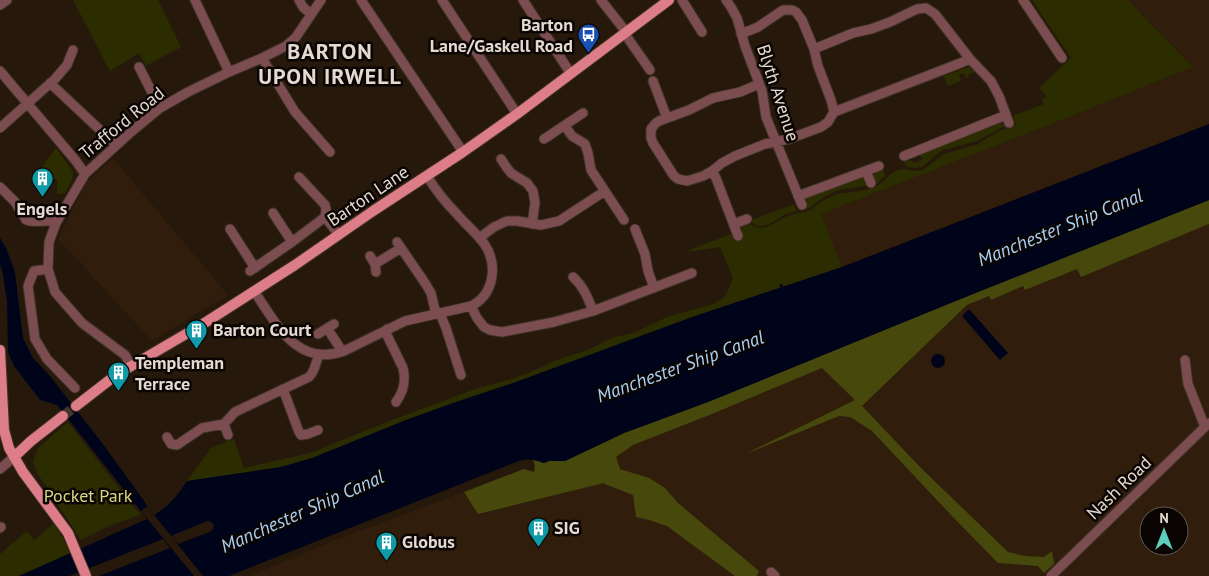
<svg xmlns="http://www.w3.org/2000/svg" width="1209" height="576" font-family="'PT Sans',sans-serif">
<style>
.built{fill:#301d0b;fill-rule:evenodd}
.green{fill:#2b2d00}
.forest{fill:#47490c}
.water{fill:#00041b;fill-rule:evenodd}
.pier{fill:#26180b}
.lines{fill:none;stroke-linecap:round;stroke-linejoin:round}
.stream{stroke:#00041b;stroke-width:2.5}
.major-tunnel{stroke:#423529;stroke-width:10;stroke-dasharray:10 5;stroke-linecap:butt}
.minor-casing{stroke:#413327;stroke-width:11}
.major-casing{stroke:#413327;stroke-width:12}
.minor{stroke:#7b4d51;stroke-width:9}
.major{stroke:#dc7d87;stroke-width:10}
.labels{text-anchor:middle;stroke-width:5;stroke-linejoin:round;paint-order:stroke}
.poi-label{font-size:18px;font-weight:bold;fill:#e4dad1;stroke:#0a0502;text-anchor:start}
.street-label{font-size:18px;fill:#e4dad1;stroke:#0a0502}
.park-label{font-size:18px;fill:#d3d983;stroke:#0a0502}
.water-label{font-size:19px;font-style:italic;fill:#aacff5;stroke:#0a0502}
.district-label{font-size:22px;font-weight:bold;letter-spacing:1px;fill:#e4dad1;stroke:#0a0502}
</style>
<rect width="100%" height="100%" fill="#26180b"/>
<path class="built" d="M1128,0H1209V124L842,267L820,214L1064,119L1193,67Z
M113,158L228,295L152,341L58,239L87,181Z
M1209,224V576H249L343,537L464,492L479,514L615,457L633,445L712,414L822,368L862,406L967,305L989,295L991,300L1023,286L1025,289L1077,268L1081,277ZM1149,516H1179V546H1149Z"/>
<path class="green" d="M73,0H158L181,47L146,66L139,53L110,71Z
M1032,0H1128L1193,67L1064,119L821,214L842,267L695,316L516,382L453,403L406,420L312,458L281,467L187,481L211,448L234,439L244,468L314,452L354,435L395,419L475,389L512,379L540,368L554,361L590,349L614,337L634,333L667,317L713,304L722,299L727,293L733,278L720,247L689,252L692,249L731,234L733,240L743,236L741,228L749,224L757,228L767,227L790,215L809,211L822,201L837,194L866,190L877,186L884,181L890,174L897,170L904,169L915,171L923,170L944,154L978,144L997,132L1016,125L1013,116L1044,104L1042,99L1047,97L1039,88L1071,58Z
M969,67L975,72L968,75L969,77L966,78L964,73L959,74L961,81L948,86L944,76Z
M1001,123L1005,126L977,141L943,150L937,154L922,167L914,168L906,166L904,161L911,160L914,163L922,160L920,155L923,152Z
M55,149H57L73,172L72,180L65,193L57,194V179L32,180Z
M883,169L885,175L879,182L876,183L873,177L874,174Z
M858,177L864,178L867,186L844,189L836,191L821,199L808,209L800,211L799,209L805,206V201L807,197Z
M794,204L797,211C792,212 788,213 784,215C776,220 757,234 751,220Z
M68,422L135,509L142,514L109,526L81,540L37,473L33,462L38,448Z
M54,523L71,553L18,576H0V554L27,531L34,540Z"/>
<path class="forest" d="M1209,200V224L1081,277L1077,269L1025,290L1023,286L991,300L989,296L967,305L862,406L921,468L1008,552L1025,556L1044,557L1052,551L1054,564L1044,573L1038,566L998,563L951,515L872,431L850,417L839,416L743,455L855,400L822,368L712,414L633,445L616,457L620,469L649,478L665,488L678,503L759,571L757,576H735L667,526L649,520L636,517L633,495L605,484L604,483L478,514L464,492L524,469L534,472C535,467 535,463 532,459L544,463L549,461H565L624,433L708,402L963,298Z"/>
<path class="water" d="M1209,124V200L963,298L708,402L624,433L565,461H549L544,463C534,460 529,458 519,461L229,576H99L170,548L163,539L69,576H19L147,519L57,405L40,400L14,366L8,352L7,302L3,274L0,264V238L6,248L15,272L23,338L33,358L49,375L103,444L154,515C170,505 177,496 187,481L281,467L312,458L406,420L453,403L516,382L695,316L842,267ZM207,521H210L214,525L213,529L210,532L178,544L171,536Z
M969,309L1008,353L1000,360L962,316Z
M931 361a7 7 0 1 1 14 0a7 7 0 1 1-14 0Z"/>
<path class="pier" d="M147,506L203,576H194L141,511Z"/>
<g class="lines">
<path class="stream" d="M781,285L782,288"/>
<path class="major-tunnel" d="M63,416L76,406"/>
<defs>
<path id="minor" d="M195,0L229,72
M299,0L303,7L311,14
M361,0L463,152
M442,0L517,114
M523,0L571,74
M601,0L623,28L627,37L650,70
M682,0L702,32
M726,0L731,7L737,18L745,46L762,91L766,117L802,205
M1023,0L1062,58
M0,5L7,0
M741,34L758,27L783,10H792L796,12L802,20L814,49L818,66L831,100L834,112
M814,49L853,33L871,29L890,22L917,9L926,8L935,14L970,59L991,81L999,96L1009,123
M262,58L295,112L330,152
M139,67L160,108
M0,71L76,161L85,174
M653,81L667,118
M50,83L116,145
M759,84L740,92L713,98L689,110L659,121L656,123L651,129V138L653,143L674,176L678,179L687,181L703,176L712,171L722,163L735,156L765,144L789,139L821,127L828,122L834,112L958,64L970,59
M565,126L572,136L585,144L588,153L591,170L624,220
M0,128L55,79L67,65L73,50
M544,139L583,113
M904,156L1006,115
M501,159L507,168L511,173L527,183L533,191L535,203L532,224
M712,171L716,178L738,236
M866,171L871,183
M0,187L15,202L26,220C36,224 47,218 56,223
M798,196L879,166
M273,213L292,242
M325,217L339,235
M734,224L747,219
M230,229L255,268
M635,229L645,254L648,271L654,288
M480,239L482,236L494,227L507,221H517L541,225L559,221L605,191
M397,242L425,283L431,293L435,310L441,316L446,328L461,375
M370,256L375,264L376,272
M375,264L401,248
M48,269L34,271L28,286L35,339L47,359L75,388
M250,271L292,242L325,217L326,209L325,205L299,177
M573,277C584,287 588,298 593,311
M254,291C276,323 297,368 344,351L405,321L471,306C494,295 498,265 485,245C477,233 465,224 456,213C445,202 435,189 427,176
M471,306L477,318L484,327L490,330L502,332L554,322L593,311L692,273
M327,328L340,348L344,351
M387,329L386,333L403,368C406,381 404,391 396,402
M318,334L334,324
M1185,360L1188,384L1205,427
M131,366L125,355L82,323L55,292L48,269L49,242L56,223L85,174L131,132L160,108L188,92L229,72L262,58L286,46L296,37L321,0
M283,389L299,432L301,435L308,434L318,430
M224,424L228,435
M167,437L171,444L177,445L202,428L224,424L235,412L309,377C316,370 315,363 319,355
M0,469L14,457
M0,528L1,527
M771,572L775,576
M1051,576L1209,423"/>
<path id="major" d="M0,350L4,430L9,448L23,472L68,533L86,576
M76,406L116,375L203,324L295,265L373,211L463,152L517,114L669,0
M14,457L31,441L63,416"/>
</defs>
<use href="#minor" class="minor-casing"/>
<use href="#major" class="major-casing"/>
<use href="#minor" class="minor"/>
<use href="#major" class="major"/>
</g>
<defs>
<symbol id="bus-pin" viewBox="-11 -11 22 30"><path d="M0 17L-7.5 6A9.5 9.5 0 1 1 7.5 6Z" fill="#1a4fb4" stroke="#0a0502"/><path d="M-5-6H5V4H4V6H2V4H-2V6H-4V4H-5ZM-3.5-4V0h7V-4ZM-3.5 1.2v1.5H-2V1.2ZM2 1.2v1.5H3.5V1.2Z" fill="#fff"/></symbol>
<symbol id="building-pin" viewBox="-11 -11 22 30"><path d="M0 17L-7.5 6A9.5 9.5 0 1 1 7.5 6Z" fill="#0f9aa8" stroke="#0a0502"/><path d="M-4-6H4V6H1V3H-1V6H-4ZM-2.5-4.3h1.7v1.8h-1.7ZM.8-4.3h1.7v1.8H.8ZM-2.5-1h1.7V.8h-1.7ZM.8-1h1.7V.8H.8Z" fill="#fff"/></symbol>
</defs>
<g fill-rule="evenodd">
<use href="#bus-pin" x="576" y="22" width="25" height="34"/>
<use href="#building-pin" x="30" y="166" width="25" height="34"/>
<use href="#building-pin" x="184" y="318" width="25" height="34"/>
<use href="#building-pin" x="106" y="360" width="25" height="34"/>
<use href="#building-pin" x="526" y="516" width="25" height="34"/>
<use href="#building-pin" x="374" y="530" width="25" height="34"/>
</g>
<g class="labels">
<g class="poi-label">
<text x="573" y="31" text-anchor="end">Barton<tspan x="573" dy="21">Lane/Gaskell Road</tspan></text>
<text x="42" y="215" text-anchor="middle">Engels</text>
<text x="213" y="336">Barton Court</text>
<text x="135" y="369">Templeman<tspan x="135" dy="21">Terrace</tspan></text>
<text x="554" y="534">SIG</text>
<text x="402" y="548">Globus</text>
</g>
<g class="street-label">
<text transform="translate(778 93) rotate(72)" y="6">Blyth Avenue</text>
<text transform="translate(122 123) rotate(-39)" y="6">Trafford Road</text>
<text transform="translate(368 196) rotate(-34)" y="6">Barton Lane</text>
<text transform="translate(1119 488) rotate(-44)" y="6">Nash Road</text>
</g>
<g class="park-label">
<text x="88" y="502">Pocket Park</text>
</g>
<g class="water-label">
<text transform="translate(1060 227) rotate(-22)" y="7">Manchester Ship Canal</text>
<text transform="translate(680 366) rotate(-20)" y="7">Manchester Ship Canal</text>
<text transform="translate(302 511) rotate(-24)" y="7">Manchester Ship Canal</text>
</g>
<g class="district-label">
<text x="330" y="59">BARTON<tspan x="330" dy="25">UPON IRWELL</tspan></text>
</g>
</g>
<g transform="translate(1164 531)"><circle r="24" fill="#0a0502" stroke="#615a55"/>
<path d="M0-4L9 19L0 12L-9 19Z" fill="#5ccebb"/>
<text y="-8" font-size="14" font-weight="bold" text-anchor="middle" fill="#e4dad1">N</text>
</g>
</svg>
